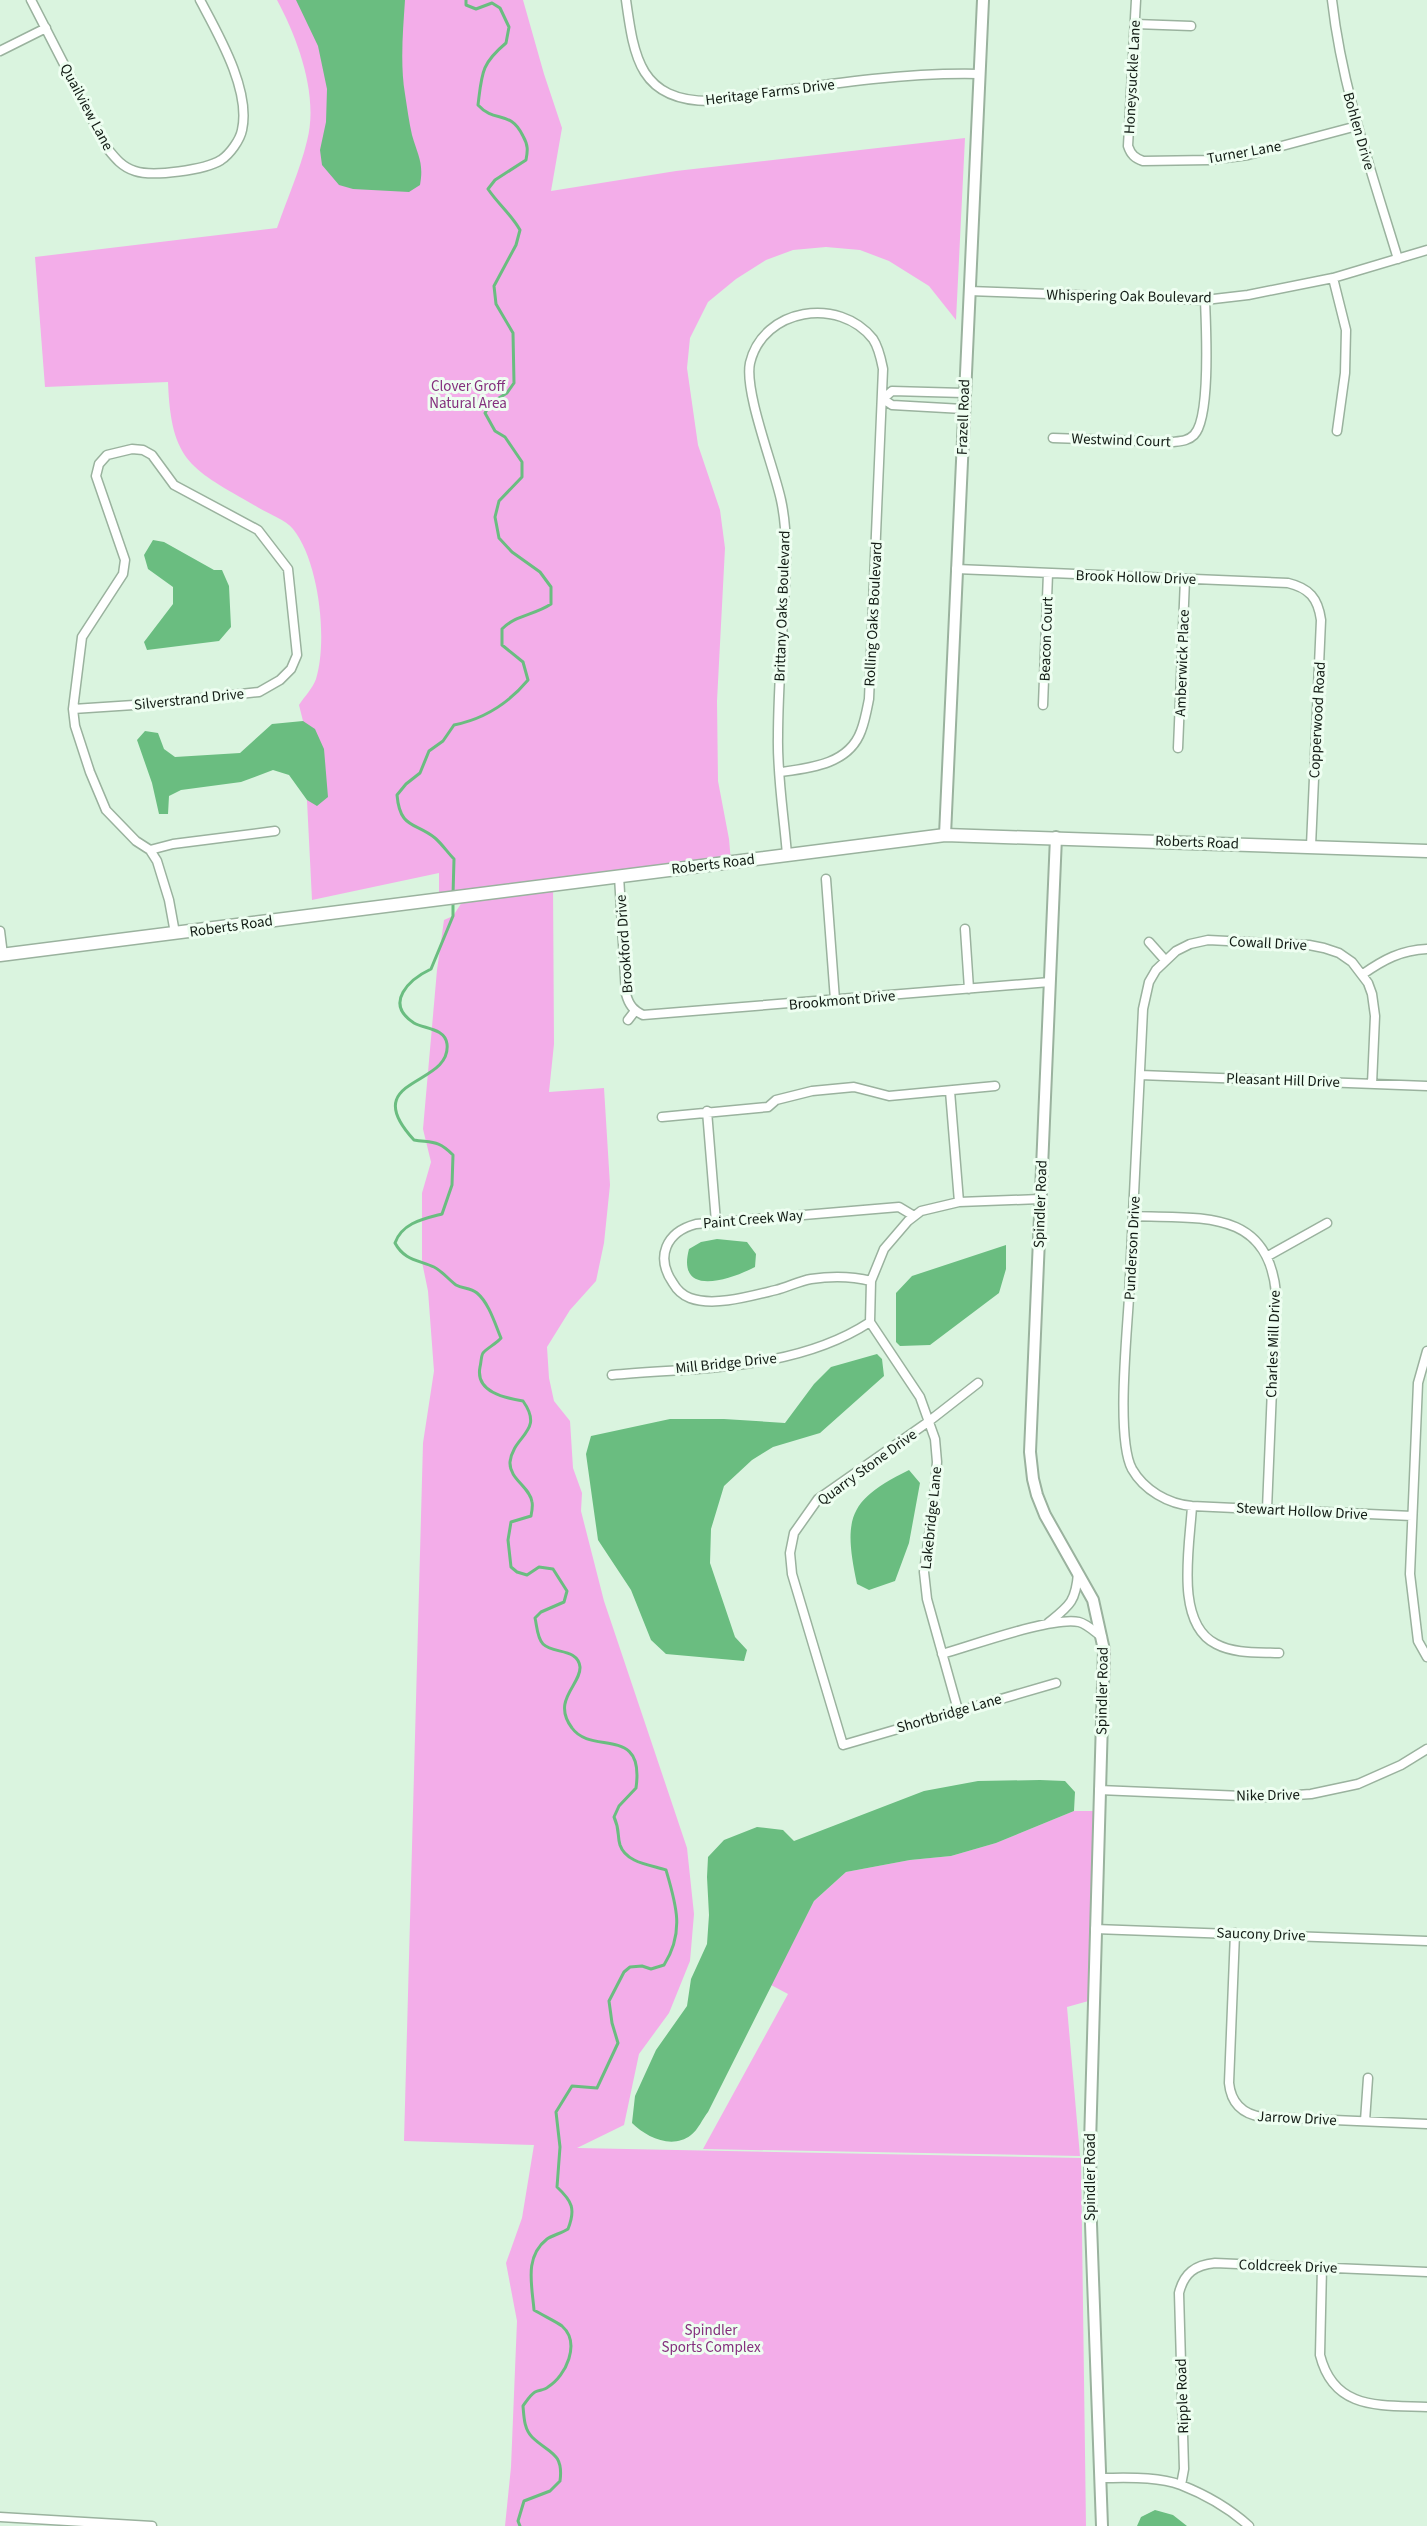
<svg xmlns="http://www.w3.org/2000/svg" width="1427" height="2526" font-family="'Source Sans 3',sans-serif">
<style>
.green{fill:#f3ade9}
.water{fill:#6abd80}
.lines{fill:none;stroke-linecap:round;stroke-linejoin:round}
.stream{stroke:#6abd80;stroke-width:3}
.minor-casing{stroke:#9ab29e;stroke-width:11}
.tertiary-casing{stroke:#9ab29e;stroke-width:14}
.secondary-casing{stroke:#9ab29e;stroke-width:15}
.minor{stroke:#fff;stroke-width:8}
.tertiary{stroke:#fff;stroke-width:10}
.secondary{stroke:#fff;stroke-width:12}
.labels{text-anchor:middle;stroke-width:6;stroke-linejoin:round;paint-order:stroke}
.street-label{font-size:15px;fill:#121b14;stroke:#eefef1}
.park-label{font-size:15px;fill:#842f7d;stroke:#eefef1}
</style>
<rect width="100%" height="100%" fill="#daf4df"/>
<path class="green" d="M277,0H523L544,74L562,128L551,191L676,171L965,138L956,320L929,286L889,261L860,250L826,247L793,250L766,260L736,279L708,302L690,338L687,368L698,445L720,510L725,548L717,701L718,781L729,839L731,862L553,885L554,1044L549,1092L604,1088L610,1185L604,1243L596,1281L570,1310L547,1347L549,1378L554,1401L570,1421L573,1468L582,1493L581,1511L604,1601L687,1848L694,1914L690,1961L669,2013L639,2054L624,2125L577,2148L1081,2158L1086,2526H505L511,2467L517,2321L506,2263L522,2218L534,2145L404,2141L423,1443L434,1371L428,1291L422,1262V1193L431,1162L423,1129L437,970L444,920L453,916L466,896L439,899V873L312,900L303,721L299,705C304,697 313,688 316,679C328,640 319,561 293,529C286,520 269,514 259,508C193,469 171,465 168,382L45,387L35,257L277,228C287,199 300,170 307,141C319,96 298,39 277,0Z
M1074,1811H1099L1092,2000L1067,2007L1080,2156L703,2149L788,1994L771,1985L814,1901L846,1872L910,1860L951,1856L996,1843Z"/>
<path class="water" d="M296,0H405C403,30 400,64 405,94C407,107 409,122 412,135C418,156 424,163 420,185L409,192L353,189L339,185L322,165L320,150L326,122L327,89L318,46Z
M153,540L164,542L214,570H222L229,586L231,627L219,641L147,650L144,642L173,604V587L148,569L144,555Z
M303,721L315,729L324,749L328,797L317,806L307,800L289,775L273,770L241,782L181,790L169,796L168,814H159L152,783L137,740L145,731L158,733L164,749L175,757L240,753L272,724Z
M717,1239L747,1242L756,1254L755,1267C730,1280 676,1298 689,1249L701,1242Z
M1006,1245V1269L999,1293L930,1345L900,1346L896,1342V1293L912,1276Z
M877,1354L882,1359L884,1376L820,1433L773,1447L752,1460L724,1486L711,1529L710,1563L735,1637L747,1650L744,1661L666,1654L651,1640L631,1590L598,1540L586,1454L591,1436L670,1419H724L785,1423L814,1384L831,1367Z
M909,1470L920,1483L909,1543L895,1581L869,1590L857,1584C843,1518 848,1500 909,1470Z
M1040,1780L1065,1781L1075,1792L1074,1811L996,1843L951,1856L910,1860L846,1872L814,1901L708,2112C703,2118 698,2130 691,2135C672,2150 646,2137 632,2123L635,2096L656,2050L687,2006L691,1979L707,1944L709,1915L707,1877L708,1857L724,1840L757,1827L783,1830L794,1841L924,1791L978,1781Z
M1155,2510L1173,2515L1187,2526H1137L1141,2517Z"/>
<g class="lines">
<path class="stream" d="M453,895L454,859C448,853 442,844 435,838C415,822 400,829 397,795L406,784L420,773L429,751L443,741L454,725C484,719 508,704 528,680L523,662L502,645V629C515,615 535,615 551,604V587L540,572L512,552L499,538L495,517L499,501L522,477V462L505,437L495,431L485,413L491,403L507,393L514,383L513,333L496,304L494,286L516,245L520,230C511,214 498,204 488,189L495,180L526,160C528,150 528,145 523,136C510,109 495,124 478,105C482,73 481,64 506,43L509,27L500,8L492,3L476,9L466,5V0
M453,901V916L431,969C410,979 383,1003 414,1023C424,1029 445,1028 447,1044C452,1087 356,1077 414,1140C433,1143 438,1140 453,1155L452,1185L442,1214C423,1219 402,1223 395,1243C404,1260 418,1260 434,1267C442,1271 448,1279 456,1285C463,1289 470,1287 477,1293C489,1303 495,1324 501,1338C497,1343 486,1349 483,1353C481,1356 481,1364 480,1367C475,1392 505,1398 523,1401C545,1432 513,1435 510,1462C509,1479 530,1487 532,1502C533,1506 532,1511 531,1516L511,1522L508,1540L511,1567L517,1572L527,1575L539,1567L553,1569L567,1591L564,1602L541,1612L535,1618C537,1626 537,1638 543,1644C553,1654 578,1648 580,1667C581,1685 551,1700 572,1728C592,1756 645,1724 636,1788L619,1806L614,1817C620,1830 617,1835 620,1845C626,1863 651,1865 666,1870C676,1904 685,1932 664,1965L651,1969L642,1966L630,1967L624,1972L609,2001L612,2023L618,2043L597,2088L572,2086L556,2112L560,2147L557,2187C572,2201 576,2209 568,2229C562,2233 553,2235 547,2239C524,2257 532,2285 534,2310C542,2315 557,2322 562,2326C581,2343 566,2376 548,2387C545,2390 539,2390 535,2392C530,2395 526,2402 523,2406C524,2417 524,2429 532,2437C548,2453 564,2452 560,2481L550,2491L524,2501L518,2521L520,2526"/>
<defs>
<path id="minor" d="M31,0L107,148C115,158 122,167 135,171C153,177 205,170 221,160C230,154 240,140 242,130C251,90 218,34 200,0
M626,0C634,58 640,101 710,101C800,89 889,72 979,74
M1136,0L1128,146C1131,155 1135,158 1143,161L1210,160L1248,155L1357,126
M1332,0C1342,89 1372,173 1398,259
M1135,24L1191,26
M0,51L46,28
M1333,278L1346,330L1345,373L1337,431
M969,291L1205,300L1248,295L1333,278L1427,250
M883,399L892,391L964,393
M883,399L892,405L963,409
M1053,438L1172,442C1181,441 1188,441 1194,435C1211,418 1206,326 1205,300
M956,569L1288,583C1309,588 1318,598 1321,620L1311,846
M1043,705L1048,573
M73,709L149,704L259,692L280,680L291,669L297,655L288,569L258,530L174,485L152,455L143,450L132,449L107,455L99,464L96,476L125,560L123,574L82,637L73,709L75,726L90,772L106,810L136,841L150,850L157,861L169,900L175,933
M1178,748L1185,579
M781,772C811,768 849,764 861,731C865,721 867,709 869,699L883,369C881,359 879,348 873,339C839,296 763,308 750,363C744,392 774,467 781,500C788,532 786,567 784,600C782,645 778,691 778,737C777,775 784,816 787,855
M150,850L173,844L275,831
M619,876L626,994C629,1005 633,1010 643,1015L1050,982
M826,879L835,1000
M965,929L969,989
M0,931L3,955
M1149,942L1165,960
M1363,974C1383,960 1401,950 1427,949
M628,1020L635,1011
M1140,1075L1427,1086
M1372,1084L1375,1016L1372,994L1368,983L1352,962L1339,953L1324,948L1309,945L1208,940L1190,944L1176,951L1156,970L1149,982L1143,1009C1139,1105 1134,1201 1129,1297C1127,1334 1116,1439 1132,1469C1144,1490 1168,1504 1192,1506L1412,1516
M950,1091L959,1202
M707,1111L716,1222
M662,1117L768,1107L776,1100L812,1091L854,1087L889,1096L995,1086
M1133,1216C1198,1219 1268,1207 1276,1293L1267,1509
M1268,1256L1327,1223
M871,1281C851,1276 832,1276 811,1279C799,1281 788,1287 776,1290C751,1296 714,1307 690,1298C682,1295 677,1290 673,1283C655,1257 666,1232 696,1224L899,1207L914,1216
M1427,1351L1418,1383L1410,1574L1418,1641L1427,1657
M612,1375C698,1367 795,1371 870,1322
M978,1383L928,1422L818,1499L794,1533L790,1553L792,1574L843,1745L1056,1683
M1192,1506C1190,1545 1174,1623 1216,1644C1235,1654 1258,1652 1279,1653
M1048,1623C1069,1606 1076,1602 1078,1573
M942,1654C971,1646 1053,1616 1079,1622C1087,1624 1095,1632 1102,1637
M958,1710L927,1599L924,1572L934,1499L937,1462L935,1439L920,1397L870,1322L871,1281L884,1249L908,1221L921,1211L959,1202L1040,1199
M1099,1790L1266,1797L1311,1794L1358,1784L1401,1765L1427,1749
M1095,1929L1427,1941
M1235,1933L1229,2083C1231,2103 1242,2114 1262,2117L1427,2124
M1365,2121L1368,2078
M1322,2267L1320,2355C1334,2411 1381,2405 1427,2407
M1101,2478C1126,2478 1157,2476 1181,2485C1204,2494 1230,2509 1249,2526
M1181,2485L1184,2469L1179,2293C1184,2273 1195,2265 1215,2263L1427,2272
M0,2517L152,2526"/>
<path id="tertiary" d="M945,835L983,0
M1056,837L1030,1452L1033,1479L1037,1495L1045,1515L1093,1600L1104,1650L1090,2144L1091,2224L1102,2526"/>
<path id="secondary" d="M0,955L945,835L1427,851"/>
</defs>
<use href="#minor" class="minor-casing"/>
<use href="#tertiary" class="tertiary-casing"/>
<use href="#secondary" class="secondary-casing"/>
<use href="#minor" class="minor"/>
<use href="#tertiary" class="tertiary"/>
<use href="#secondary" class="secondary"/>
</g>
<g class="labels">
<g class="street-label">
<text transform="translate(1132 77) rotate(-87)" y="5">Honeysuckle Lane</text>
<text transform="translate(770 92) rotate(-7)" y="5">Heritage Farms Drive</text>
<text transform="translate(87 107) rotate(62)" y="5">Quailview Lane</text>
<text transform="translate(1359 131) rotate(74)" y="5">Bohlen Drive</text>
<text transform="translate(1244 152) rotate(-10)" y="5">Turner Lane</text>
<text transform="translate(1129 296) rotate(1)" y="5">Whispering Oak Boulevard</text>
<text transform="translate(963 417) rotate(-88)" y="5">Frazell Road</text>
<text transform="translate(1121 440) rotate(2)" y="5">Westwind Court</text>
<text transform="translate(1136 577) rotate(2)" y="5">Brook Hollow Drive</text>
<text transform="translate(782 606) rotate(-88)" y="5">Brittany Oaks Boulevard</text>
<text transform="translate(873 614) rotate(-87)" y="5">Rolling Oaks Boulevard</text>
<text transform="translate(1046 639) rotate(-88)" y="5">Beacon Court</text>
<text transform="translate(1182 663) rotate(-88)" y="5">Amberwick Place</text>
<text transform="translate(189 699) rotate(-6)" y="5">Silverstrand Drive</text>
<text transform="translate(1317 720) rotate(-87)" y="5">Copperwood Road</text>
<text transform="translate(1197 842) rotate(2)" y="5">Roberts Road</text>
<text transform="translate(713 864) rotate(-7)" y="5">Roberts Road</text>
<text transform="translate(231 926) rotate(-8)" y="5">Roberts Road</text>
<text transform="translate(1268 943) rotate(3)" y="5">Cowall Drive</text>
<text transform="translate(624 944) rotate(-94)" y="5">Brookford Drive</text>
<text transform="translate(842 1000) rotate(-5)" y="5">Brookmont Drive</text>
<text transform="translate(1283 1080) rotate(2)" y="5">Pleasant Hill Drive</text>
<text transform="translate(1040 1204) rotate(-88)" y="5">Spindler Road</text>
<text transform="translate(753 1219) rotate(-5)" y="5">Paint Creek Way</text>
<text transform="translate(1132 1248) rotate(-87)" y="5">Punderson Drive</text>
<text transform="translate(1273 1344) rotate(-88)" y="5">Charles Mill Drive</text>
<text transform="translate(726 1363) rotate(-6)" y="5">Mill Bridge Drive</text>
<text transform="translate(867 1467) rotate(-36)" y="5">Quarry Stone Drive</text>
<text transform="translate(1302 1511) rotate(3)" y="5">Stewart Hollow Drive</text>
<text transform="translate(931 1518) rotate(-84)" y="5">Lakebridge Lane</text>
<text transform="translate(1102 1691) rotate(-89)" y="5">Spindler Road</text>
<text transform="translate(949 1713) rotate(-16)" y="5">Shortbridge Lane</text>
<text transform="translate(1268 1795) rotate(-1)" y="5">Nike Drive</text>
<text transform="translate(1261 1934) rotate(2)" y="5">Saucony Drive</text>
<text transform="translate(1297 2118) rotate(3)" y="5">Jarrow Drive</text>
<text transform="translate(1090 2177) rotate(-90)" y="5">Spindler Road</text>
<text transform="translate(1288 2266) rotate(2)" y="5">Coldcreek Drive</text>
<text transform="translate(1182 2396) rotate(-92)" y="5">Ripple Road</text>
</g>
<g class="park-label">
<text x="468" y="391">Clover Groff<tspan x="468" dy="17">Natural Area</tspan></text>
<text x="711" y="2335">Spindler<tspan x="711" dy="17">Sports Complex</tspan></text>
</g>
</g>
</svg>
